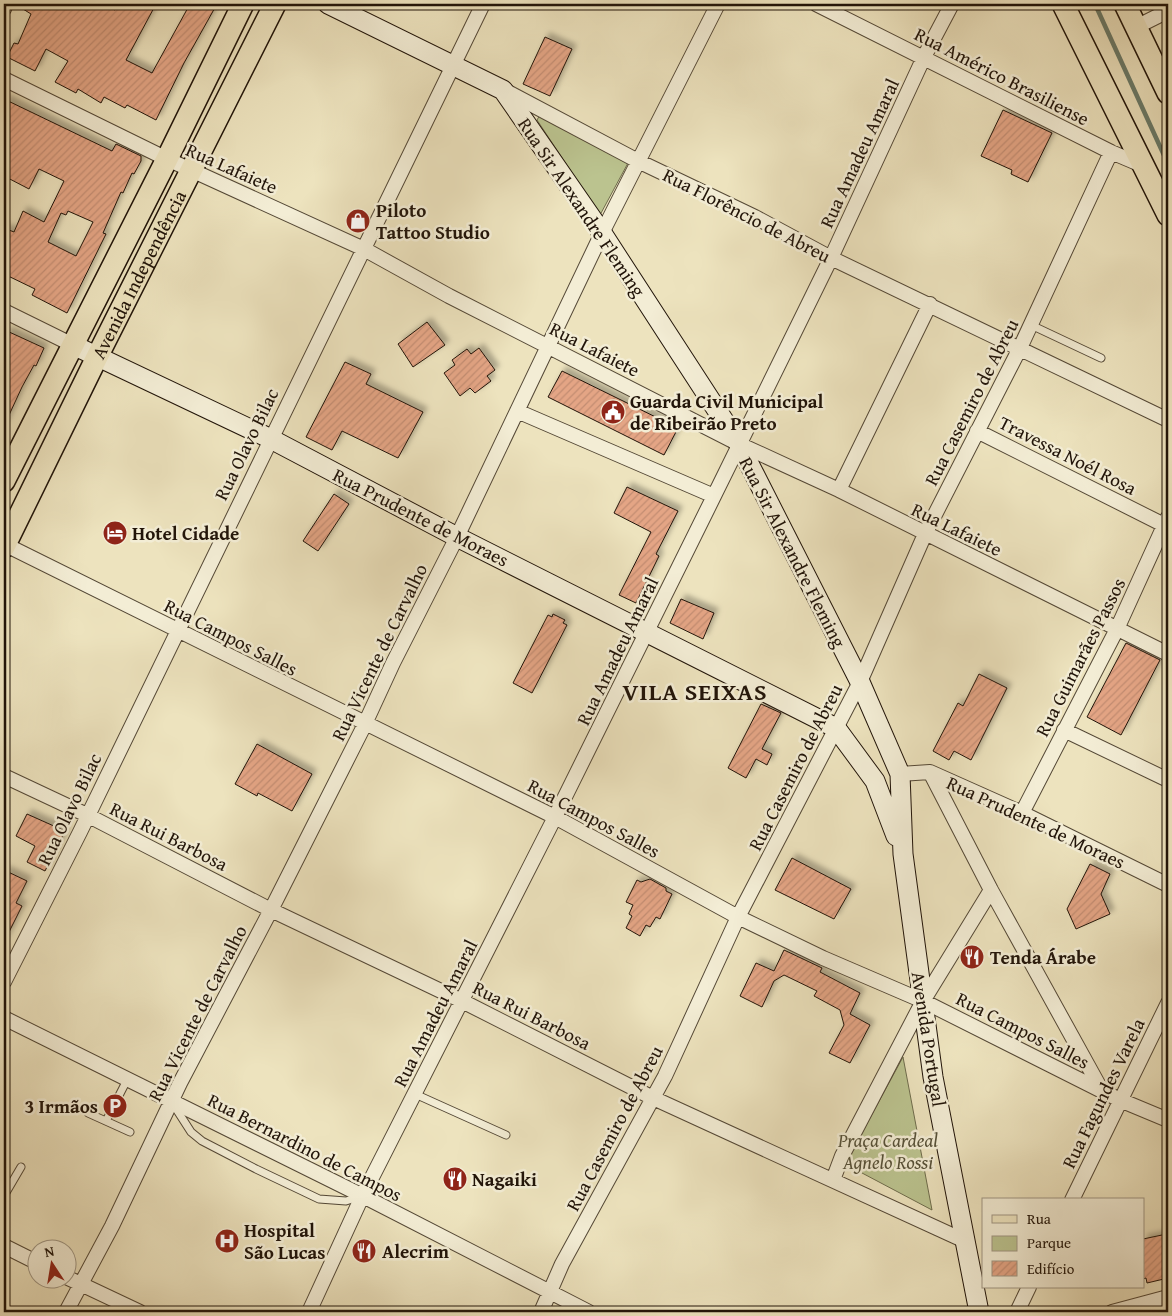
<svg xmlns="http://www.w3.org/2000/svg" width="1172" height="1316" font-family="'Gentium Book Plus',serif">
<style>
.green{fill:#bbc38f;stroke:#6e6c4c}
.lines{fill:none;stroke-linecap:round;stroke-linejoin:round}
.stream{stroke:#6a7b6a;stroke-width:4.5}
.building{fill:url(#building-hatch);stroke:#211409;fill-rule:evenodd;filter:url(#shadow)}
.lane-casing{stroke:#544836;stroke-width:9}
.street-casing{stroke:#544836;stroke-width:16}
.secondary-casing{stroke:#211409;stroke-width:21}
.primary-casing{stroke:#211409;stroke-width:24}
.lane{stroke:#f3edd5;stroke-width:7}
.street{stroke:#f3edd5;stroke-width:14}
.secondary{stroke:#f3edd5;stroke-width:19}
.primary{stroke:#ede3be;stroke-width:21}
.labels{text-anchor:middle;stroke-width:5;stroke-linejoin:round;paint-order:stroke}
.street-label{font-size:19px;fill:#211409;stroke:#f3edd5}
.poi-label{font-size:19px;font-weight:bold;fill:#211409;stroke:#f3edd5;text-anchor:start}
.park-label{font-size:19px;font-style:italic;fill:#575138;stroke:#f3edd5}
.district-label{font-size:24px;font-weight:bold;letter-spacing:1px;fill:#211409;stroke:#f3edd5}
</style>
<defs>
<pattern id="building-hatch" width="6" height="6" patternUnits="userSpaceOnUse" patternTransform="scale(1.25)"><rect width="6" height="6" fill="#e4a585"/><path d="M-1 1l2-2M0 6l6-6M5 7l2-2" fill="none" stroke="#c38d72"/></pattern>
<filter id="shadow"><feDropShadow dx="4.5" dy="-4.5" stdDeviation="2.5" flood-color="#0004"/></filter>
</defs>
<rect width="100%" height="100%" fill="#ede3be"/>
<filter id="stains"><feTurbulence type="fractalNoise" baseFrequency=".004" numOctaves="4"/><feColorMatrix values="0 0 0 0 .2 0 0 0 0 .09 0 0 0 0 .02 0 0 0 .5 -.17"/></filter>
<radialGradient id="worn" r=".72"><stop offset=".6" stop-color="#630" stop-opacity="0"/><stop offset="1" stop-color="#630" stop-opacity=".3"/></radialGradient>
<path class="green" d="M541,113L628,163L600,215L537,120Z
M903,1057L932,1210L845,1164Z"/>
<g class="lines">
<path class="stream" d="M1095,4L1168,164"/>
</g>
<path class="building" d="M15,4H102L115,10L119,4H156L126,60L152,73L190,4H217L184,63L156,120L127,105L125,108L104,97L101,103L78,89L76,93L55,82L68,61L46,49L35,71L7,57L14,43L18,44L31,14Z
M545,37L572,49L550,96L523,84Z
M4,99L112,151L116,144L141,156V161L134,174L132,173L123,193L121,192L103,233L106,234L67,313L32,295L35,289L4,274V228L14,232L23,211L44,222L64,181L39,169L29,189L4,176ZM68,211L93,222L76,256L48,242L61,213L66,215Z
M1003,110L1052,133L1028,182L1011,174L1012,170L981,156Z
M427,322L445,345L413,367L398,344Z
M7,331L44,348L36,366L34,365L22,387L4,426V338Z
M479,348L495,370L487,376L491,381L475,393L470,388L460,396L444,373L455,365L452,360L467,349L471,354Z
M345,362L371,374L366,384L423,412L398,458L342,431L332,450L306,437Z
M562,371L678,428L664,455L548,397Z
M627,487L678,511L656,554L659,556L636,603L619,595L651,532L614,513Z
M334,494L349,504L318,551L303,541Z
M681,599L714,613L703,639L670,623Z
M553,614L565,620L563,623L567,625L532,693L513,683L548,615L552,617Z
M1126,643L1160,660L1121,735L1087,717Z
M979,674L1007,688L971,760L954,751L949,760L933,751L958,703L963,706Z
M761,704L781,713L762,749L772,754L767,765L756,759L746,778L728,768Z
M257,744L312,774L292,811L258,793L257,796L235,784Z
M27,814L65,831L45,871L27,862L35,846L16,836Z
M792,858L851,889L834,919L775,890Z
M1090,864L1110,874L1101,894L1110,914L1076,929L1067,909Z
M4,870L27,881L16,903L22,906L4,942Z
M650,879L666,888V891L672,894L660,919L656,917L650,927L646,925L640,936L626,928L632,916L629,914L633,905L626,902L637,880L641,882Z
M784,950L822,968L820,972L860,993L850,1014L870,1025L850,1063L829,1053L844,1025L840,1010L814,996L817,991L784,975L774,981L762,1007L740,996L756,963L774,971Z
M1162,1235L1163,1236L1168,1235V1278L1147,1283L1146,1278L1143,1279V1239Z"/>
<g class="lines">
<defs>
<path id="lane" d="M1031,325L1101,358
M415,1094L506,1135
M173,1104L191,1132L202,1141L256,1169L319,1199L346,1201L362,1196
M88,1113L130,1132
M106,1121L127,1080
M4,1196L21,1167"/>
<path id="street" d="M816,4L1111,152L1144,166
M4,9L6,4
M1136,27L1168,11
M4,79L167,159L364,249L449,296L739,444L839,490L1168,654
M504,90L638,161L755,217L831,258L1168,420
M4,311L73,345
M517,411L714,496
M977,431L1168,527
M839,490L930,304
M4,544L555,817L738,917L823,958L923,1001L1120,1100L1168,1120
M1064,730L1168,780
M930,772L991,890L1102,1091
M900,774L930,772L1022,813L1168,885
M4,776L87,815L271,910L462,1001L653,1098L965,1241
M1022,813L1117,629L1168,517
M4,982L80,832L483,4
M4,1018L363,1196L589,1312
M833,1180L842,1156L923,1001L991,890
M1072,1200L1168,1003
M4,1246L38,1263
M68,1278L140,1312
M66,1312L112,1226L180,1083L274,904L363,728L393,663L457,537L602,233L718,4
M309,1312L360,1201L555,817L714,496L831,258L924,57L952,4
M541,1312L562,1264L665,1076L738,917L860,682L925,534L1020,348L1111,152
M1017,1312L1029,1287
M1112,1312L1168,1297"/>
<path id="secondary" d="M328,4L503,90L602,233L739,444L860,682L900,774L903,854L933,1077L979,1312
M73,345L269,438L457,537L836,728L875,781L896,836"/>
<g id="primary">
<path d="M1063,4L1168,215"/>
<path d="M1125,4L1168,93"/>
<path d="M4,481L167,159L243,4"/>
<path id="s1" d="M4,547L97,357L275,4"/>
</g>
</defs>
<use href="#lane" class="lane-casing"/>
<use href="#street" class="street-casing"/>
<use href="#secondary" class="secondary-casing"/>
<use href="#primary" class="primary-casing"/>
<use href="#lane" class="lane"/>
<use href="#street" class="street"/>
<use href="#secondary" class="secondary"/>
<use href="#primary" class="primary"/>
</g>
<defs>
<symbol id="shop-disc" viewBox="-11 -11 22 22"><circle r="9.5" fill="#8f2418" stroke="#f3edd5"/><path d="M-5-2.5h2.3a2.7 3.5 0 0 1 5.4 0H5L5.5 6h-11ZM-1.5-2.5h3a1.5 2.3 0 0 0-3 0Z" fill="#fff"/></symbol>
<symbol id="civic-disc" viewBox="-11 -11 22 22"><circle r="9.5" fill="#8f2418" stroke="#f3edd5"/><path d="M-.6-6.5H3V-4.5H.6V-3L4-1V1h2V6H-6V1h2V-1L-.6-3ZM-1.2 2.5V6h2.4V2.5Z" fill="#fff"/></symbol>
<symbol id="hotel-disc" viewBox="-11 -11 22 22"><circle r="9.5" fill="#8f2418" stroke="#f3edd5"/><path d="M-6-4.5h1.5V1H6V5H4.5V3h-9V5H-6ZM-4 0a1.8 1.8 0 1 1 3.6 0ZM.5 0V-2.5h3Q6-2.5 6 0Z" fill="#fff"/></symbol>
<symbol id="restaurant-disc" viewBox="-11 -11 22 22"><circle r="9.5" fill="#8f2418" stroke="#f3edd5"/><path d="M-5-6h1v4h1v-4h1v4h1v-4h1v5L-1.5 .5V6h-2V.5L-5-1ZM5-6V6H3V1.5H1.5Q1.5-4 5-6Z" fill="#fff"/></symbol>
<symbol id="parking-disc" viewBox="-11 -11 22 22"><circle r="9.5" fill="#8f2418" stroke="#f3edd5"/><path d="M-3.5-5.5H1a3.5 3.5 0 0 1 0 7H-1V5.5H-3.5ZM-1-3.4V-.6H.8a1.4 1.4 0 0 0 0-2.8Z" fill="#fff"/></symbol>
<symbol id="hospital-disc" viewBox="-11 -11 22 22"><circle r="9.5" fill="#8f2418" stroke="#f3edd5"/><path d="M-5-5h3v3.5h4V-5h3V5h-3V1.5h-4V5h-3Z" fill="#fff"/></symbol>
</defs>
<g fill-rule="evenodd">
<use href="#shop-disc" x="344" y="207" width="28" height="28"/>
<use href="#civic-disc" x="599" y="398" width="28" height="28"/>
<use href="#hotel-disc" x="101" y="519" width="28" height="28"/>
<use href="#restaurant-disc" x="958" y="943" width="28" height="28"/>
<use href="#parking-disc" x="101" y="1092" width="28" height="28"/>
<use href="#restaurant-disc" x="441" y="1165" width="28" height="28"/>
<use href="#hospital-disc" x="213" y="1227" width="28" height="28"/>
<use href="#restaurant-disc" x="350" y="1237" width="28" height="28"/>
</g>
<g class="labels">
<g class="street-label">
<text transform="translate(1002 76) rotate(27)" y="7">Rua Américo Brasiliense</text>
<text transform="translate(859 153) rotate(-65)" y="7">Rua Amadeu Amaral</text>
<text transform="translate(232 168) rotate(24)" y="7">Rua Lafaiete</text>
<text transform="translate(582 207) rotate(56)" y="7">Rua Sir Alexandre Fleming</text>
<text transform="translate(747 215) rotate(27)" y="7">Rua Florêncio de Abreu</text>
<text dy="7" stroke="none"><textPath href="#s1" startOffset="304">Avenida Independência</textPath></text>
<text transform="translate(595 349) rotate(27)" y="7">Rua Lafaiete</text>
<text transform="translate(971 402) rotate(-63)" y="7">Rua Casemiro de Abreu</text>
<text transform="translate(246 444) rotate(-64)" y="7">Rua Olavo Bilac</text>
<text transform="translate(1068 455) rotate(27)" y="7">Travessa Noél Rosa</text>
<text transform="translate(421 517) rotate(27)" y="7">Rua Prudente de Moraes</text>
<text transform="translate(957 529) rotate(26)" y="7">Rua Lafaiete</text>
<text transform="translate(793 552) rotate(63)" y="7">Rua Sir Alexandre Fleming</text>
<text transform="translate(231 637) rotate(27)" y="7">Rua Campos Salles</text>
<text transform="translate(617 651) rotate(-64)" y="7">Rua Amadeu Amaral</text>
<text transform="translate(379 652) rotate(-64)" y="7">Rua Vicente de Carvalho</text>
<text transform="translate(1080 657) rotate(-63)" y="7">Rua Guimarães Passos</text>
<text transform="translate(795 767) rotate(-63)" y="7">Rua Casemiro de Abreu</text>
<text transform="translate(69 809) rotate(-64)" y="7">Rua Olavo Bilac</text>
<text transform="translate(594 818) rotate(28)" y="7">Rua Campos Salles</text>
<text transform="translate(1036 822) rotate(25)" y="7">Rua Prudente de Moraes</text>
<text transform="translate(169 836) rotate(27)" y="7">Rua Rui Barbosa</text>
<text transform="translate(197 1013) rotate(-63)" y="7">Rua Vicente de Carvalho</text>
<text transform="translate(435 1013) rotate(-63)" y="7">Rua Amadeu Amaral</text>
<text transform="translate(532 1015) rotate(27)" y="7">Rua Rui Barbosa</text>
<text transform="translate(1023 1030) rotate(27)" y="7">Rua Campos Salles</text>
<text transform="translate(929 1039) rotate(81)" y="7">Avenida Portugal</text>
<text transform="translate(1103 1093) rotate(-64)" y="7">Rua Fagundes Varela</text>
<text transform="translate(614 1128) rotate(-62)" y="7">Rua Casemiro de Abreu</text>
<text transform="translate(305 1147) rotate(27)" y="7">Rua Bernardino de Campos</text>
</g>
<g class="poi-label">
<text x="376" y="217">Piloto<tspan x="376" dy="22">Tattoo Studio</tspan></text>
<text x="630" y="408">Guarda Civil Municipal<tspan x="630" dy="22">de Ribeirão Preto</tspan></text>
<text x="132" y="540">Hotel Cidade</text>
<text x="990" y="964">Tenda Árabe</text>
<text x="98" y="1113" text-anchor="end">3 Irmãos</text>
<text x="472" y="1186">Nagaiki</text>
<text x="244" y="1237">Hospital<tspan x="244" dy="22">São Lucas</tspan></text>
<text x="382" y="1258">Alecrim</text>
</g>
<g class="park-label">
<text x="888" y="1147">Praça Cardeal<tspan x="888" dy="22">Agnelo Rossi</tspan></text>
</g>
<g class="district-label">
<text x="695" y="700">VILA SEIXAS</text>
</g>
</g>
<rect width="1172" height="1316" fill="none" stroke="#ede3be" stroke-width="20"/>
<rect x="5" y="5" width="1162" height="1306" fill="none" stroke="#211409" stroke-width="2.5"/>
<rect x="10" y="10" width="1152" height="1296" fill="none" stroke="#211409"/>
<rect x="982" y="1198" width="162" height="90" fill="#f3edd5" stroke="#9f9683"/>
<rect x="992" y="1215" width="25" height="8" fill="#ede3be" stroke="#9f9683"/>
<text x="1027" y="1224" font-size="15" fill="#211409">Rua</text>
<rect x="992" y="1236" width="25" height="15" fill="#bbc38f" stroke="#9f9683"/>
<text x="1027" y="1248" font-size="15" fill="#211409">Parque</text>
<rect x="992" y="1261" width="25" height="15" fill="url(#building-hatch)" stroke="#9f9683"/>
<text x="1027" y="1274" font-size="15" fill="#211409">Edifício</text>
<g transform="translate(52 1264) rotate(348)"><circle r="24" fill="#f3edd5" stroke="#9f9683"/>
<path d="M0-4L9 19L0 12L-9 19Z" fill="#8f2418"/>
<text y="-8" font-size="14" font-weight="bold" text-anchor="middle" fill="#211409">N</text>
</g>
<rect width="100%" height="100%" filter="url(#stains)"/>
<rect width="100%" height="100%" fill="url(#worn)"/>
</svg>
